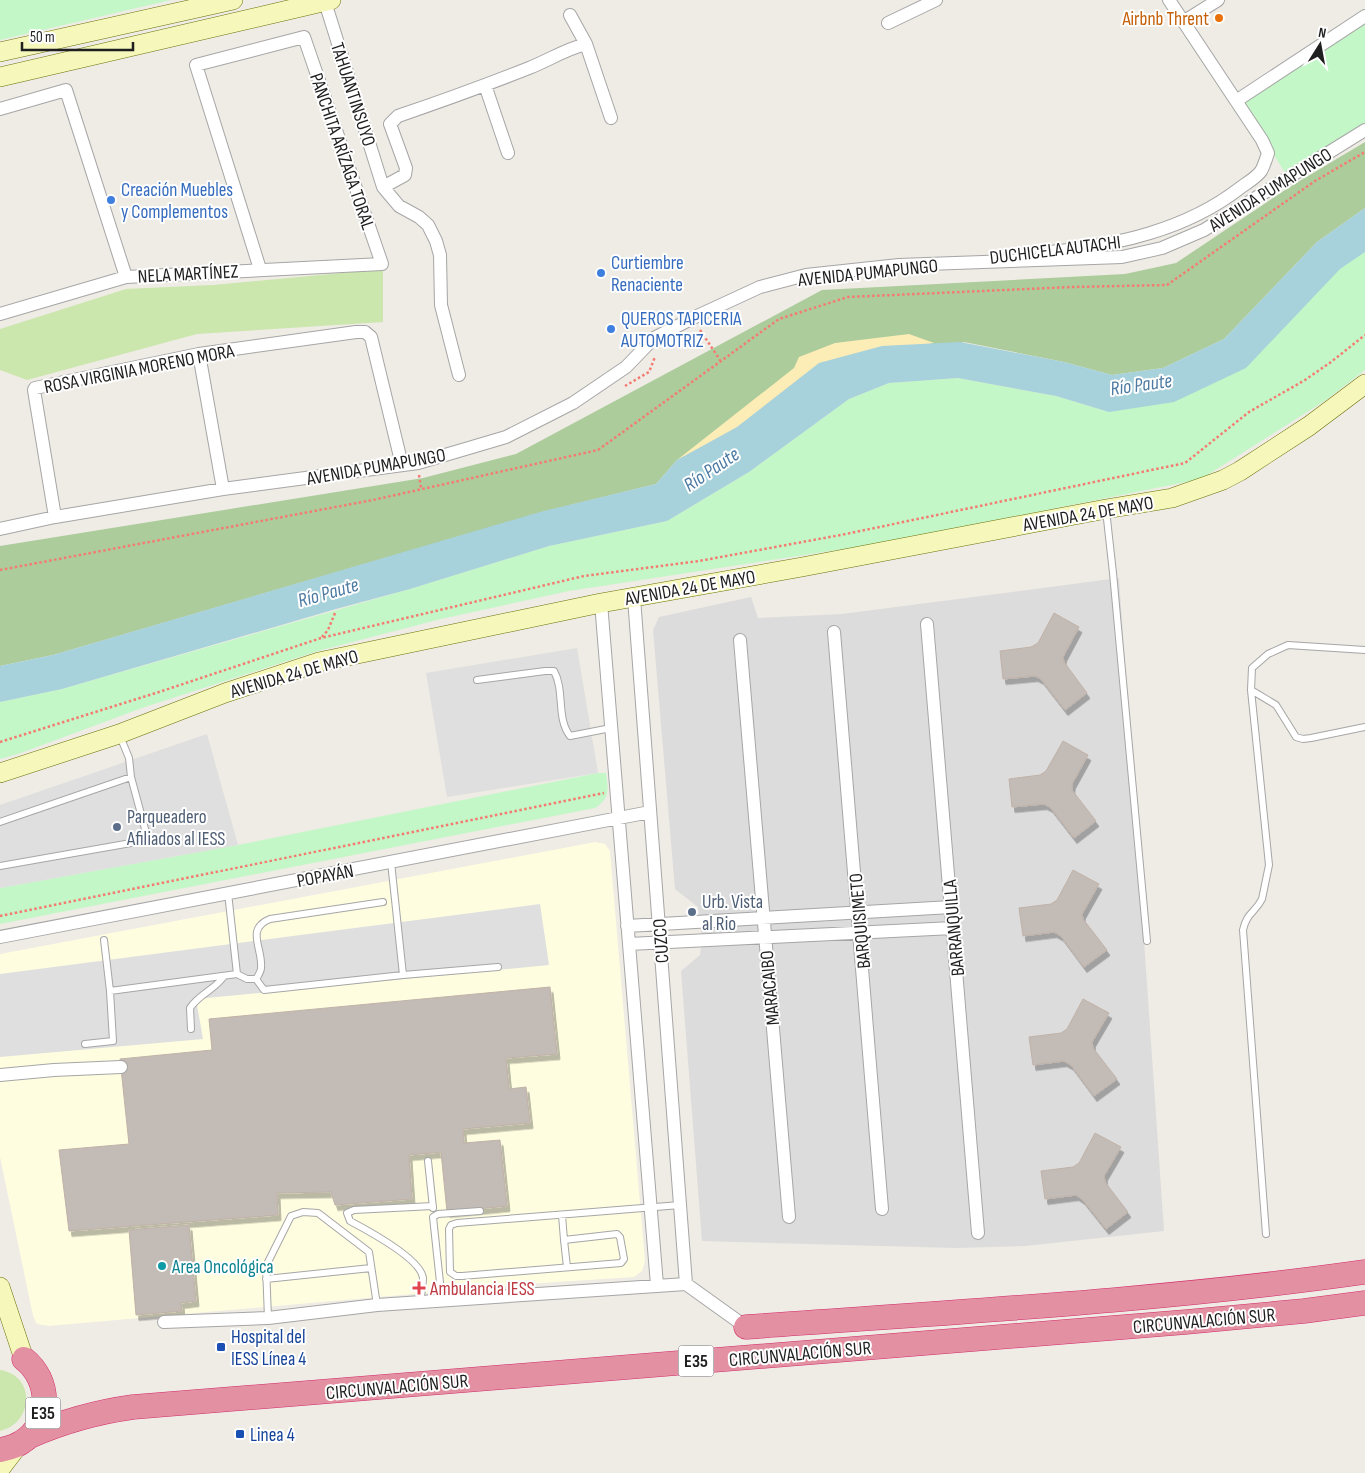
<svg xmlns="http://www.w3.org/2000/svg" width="1365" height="1473" font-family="'Sofia Sans Condensed',sans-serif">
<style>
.residential{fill:#dddcdc}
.education{fill:#fefde0}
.grass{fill:#cbe7ad}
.forest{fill:#accc9c}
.sand{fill:#fcecb6}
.park{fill:#c4f7c7}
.parking{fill:#dfdfdf}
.water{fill:#a7d1db}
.building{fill:#c3bbb5;stroke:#c0b2a8;filter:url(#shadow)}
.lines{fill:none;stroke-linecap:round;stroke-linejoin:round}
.lane-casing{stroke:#a6a6a6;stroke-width:8}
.street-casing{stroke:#a6a6a6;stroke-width:14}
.secondary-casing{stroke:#69720a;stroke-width:20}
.highway-casing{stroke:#d32c6a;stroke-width:25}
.path{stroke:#f47b71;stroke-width:2.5;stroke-dasharray:2.5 2.5;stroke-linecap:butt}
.lane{stroke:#fff;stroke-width:6}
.street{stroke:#fff;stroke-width:12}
.secondary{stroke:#f6f7bb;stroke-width:19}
.highway{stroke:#e390a2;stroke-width:24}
.food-dot{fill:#e8710a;stroke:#fff;stroke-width:2}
.shop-dot{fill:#3f7fe0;stroke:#fff;stroke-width:2}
.service-dot{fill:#5c6f8a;stroke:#fff;stroke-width:2}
.culture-dot{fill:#0f9aa8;stroke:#fff;stroke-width:2}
.health-dot{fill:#e0444e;stroke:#fff;stroke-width:2}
.transit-dot{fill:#1a4fb4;stroke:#fff;stroke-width:2}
.labels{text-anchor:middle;stroke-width:4;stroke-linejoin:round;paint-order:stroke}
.shield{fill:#fff;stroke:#626262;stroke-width:1}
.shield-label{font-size:18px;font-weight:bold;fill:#1f1f1f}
.food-label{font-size:19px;fill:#c56008;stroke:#fff;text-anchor:end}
.street-label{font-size:19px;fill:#1f1f1f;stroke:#fff}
.shop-label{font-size:19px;fill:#366cbe;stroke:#fff;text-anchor:start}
.service-label{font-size:19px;fill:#4e5e75;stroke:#fff;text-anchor:start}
.culture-label{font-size:19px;fill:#0d838f;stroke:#fff;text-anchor:start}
.health-label{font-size:19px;fill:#be3a42;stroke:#fff;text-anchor:start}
.transit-label{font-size:19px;fill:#164399;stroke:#fff;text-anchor:start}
.water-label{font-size:20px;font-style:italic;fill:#4c7aa2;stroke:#fff}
</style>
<defs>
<filter id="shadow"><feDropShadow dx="3" dy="5.5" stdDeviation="0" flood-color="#0004"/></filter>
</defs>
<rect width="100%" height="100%" fill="#efebe5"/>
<path class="residential" d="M1119,578L1164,1231L1025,1246L956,1248L702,1241L681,971L700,955L702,940L698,907L675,889L653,630L659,617L751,597L758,618L842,614Z"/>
<path class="education" d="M595,842L605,844L610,851L645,1261L642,1271L634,1277L527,1284L49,1326L37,1324L33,1316L0,1157V954Z"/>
<path class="grass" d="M383,269V322L197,334L27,380L0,370V329L126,289L213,285Z
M0,1370C36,1375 34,1423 0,1431Z"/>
<path class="forest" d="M1365,142V208L1317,242L1224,339L1163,368L1112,375L1064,362L964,342L677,460L656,484L546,511L53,655L0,666V546L423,478L516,454L822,290L1125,274L1176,263L1288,188Z"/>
<path class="sand" d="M909,334L934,343L899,350L677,460L794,368L799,357L835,343Z"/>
<path class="park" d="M0,0H171L0,40Z
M1365,19V129L1287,176L1240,101Z
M1365,252V370L1326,400L1201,479L883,543L569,591L441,619L318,651L142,708L21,753L0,759V702L62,689L410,589L549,546L667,521L749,472L849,399L889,383L958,378L1056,396L1109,412Z
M598,773H606C608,789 611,798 595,808L0,924V888L238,845Z"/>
<path class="parking" d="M577,648L598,773L447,797L426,673Z
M207,734L238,845L0,888V805Z
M540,904L549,965L196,999L203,1039L0,1057V974Z"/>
<path class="water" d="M1365,208V252L1340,269L1246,368L1174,402L1109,412L1056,396L958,378L889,383L849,399L749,472L667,521L549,546L410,589L336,609L62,689L0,702V666L53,655L540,512L656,484L677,460L737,427L819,363L882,346L960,342L1064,362L1112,375L1163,368L1224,339L1317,242Z"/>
<path class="building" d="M1054,613L1079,627L1063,657L1064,662L1087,693L1065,710L1041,679L1035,676L1003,679L1000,651L1031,647L1038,643Z
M1063,741L1088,755L1072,784V790L1096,821L1074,838L1050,807L1044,804L1012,807L1009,779L1040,775L1046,771Z
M1073,870L1099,884L1082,914L1083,919L1107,950L1084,967L1061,936L1054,932L1023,936L1019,908L1051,904L1057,900Z
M550,987L557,1054L506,1058L509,1089L526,1087L530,1123L463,1129L464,1143L500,1140L507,1206L447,1212L441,1152L409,1155L412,1199L335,1205L331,1192L277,1193L278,1215L69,1231L59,1150L129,1144L120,1059L212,1050L209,1019Z
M1083,999L1109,1013L1092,1042L1093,1048L1117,1079L1094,1096L1071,1065L1064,1061L1033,1065L1029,1037L1061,1033L1067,1029Z
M1095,1133L1121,1147L1104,1176L1105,1182L1128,1212L1106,1229L1082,1199L1076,1195L1045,1199L1041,1171L1073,1167L1079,1163Z
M189,1225L196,1301L181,1303L182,1311L136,1315L129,1230Z"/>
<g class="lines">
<defs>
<path id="lane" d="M1106,510L1113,573L1147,941
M477,680L545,671H554C565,691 556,718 570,736L611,728
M1251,690L1276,705L1296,737L1303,739L1311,738L1365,727
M0,822L131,777
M391,862L403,975L498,967
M0,866L148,840L131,777L129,758L120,736
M228,893L237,974L247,979H256C258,976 261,971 261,968C263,948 245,929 270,919L383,902
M104,940L110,991
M256,979L264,990L403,975
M191,1029L190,1008C199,994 216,989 224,976
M85,1044L113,1041L110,991L237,974
M428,1161L433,1208
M562,1215L564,1240L617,1234L620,1237L624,1259L621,1263L462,1276H456L450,1272L449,1229L451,1225L457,1223L680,1205
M1266,1234L1243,930C1247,912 1255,913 1262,899L1269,865L1251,690L1252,668L1268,654L1288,645L1365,650
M564,1240L567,1267
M266,1279L371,1268
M442,1301L433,1217L438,1214L480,1211
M420,1302C421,1295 423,1286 423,1278C421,1259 367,1230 350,1221L347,1213L354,1210L433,1206
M268,1318L266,1266L291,1216L303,1212L318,1213L369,1252L377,1305"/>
<path id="street" d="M325,2L383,187L399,206L419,217L428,225L436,241L440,255L441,305L459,375
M570,15L586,44L611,118
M1183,22L1218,0
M888,23L936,0
M485,85L508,153
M1236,101L1365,16
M0,109L66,90L126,277
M383,187L405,175L406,168L390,124L398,116C442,101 486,85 529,68C549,60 566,49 586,44
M1050,252C1117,245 1186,230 1240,188C1247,183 1257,177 1261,171C1264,166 1266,159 1268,153L1262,140L1169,0
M0,314L126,277L382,264L304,37L196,65L260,269
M199,354L223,489
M55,517L34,390L35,388L199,354L356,332H365L371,337L402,465
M0,529L55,517L223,489L418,463L506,437L573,403L626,367L654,338L695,317L760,287L806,275L899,265L1122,257L1162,248L1204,230L1365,130
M634,598L686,1284
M601,603L657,1285
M927,624L978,1233
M834,632L882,1209
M740,640L789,1217
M627,926L951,907
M0,937L650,812
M629,944L953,928
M0,1075L54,1070L121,1067
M164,1322L268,1318L377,1305L686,1284L746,1327"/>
<path id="secondary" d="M0,52L233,0
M0,77L331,0
M0,773L119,734L225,693L319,662L601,603L802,567L1106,509L1172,498L1223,480L1240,471L1309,426L1365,384
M0,1287L24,1359
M0,1469L20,1443"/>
<path id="highway" d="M746,1327C953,1312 1160,1301 1365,1272
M30,1436C64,1421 97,1412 133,1407L1186,1322L1304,1311L1365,1303
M0,1450C8,1448 15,1447 22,1442C52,1423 51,1380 24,1359"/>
</defs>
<use href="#lane" class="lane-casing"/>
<use href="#street" class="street-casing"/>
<use href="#secondary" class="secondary-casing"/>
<use href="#highway" class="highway-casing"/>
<path class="path" d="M700,330L720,360
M625,386L649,372L655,357
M419,475L421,488
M0,570L373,500L598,450L779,319L848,297L1072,287L1167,285L1315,181L1365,152
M322,637L328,630L335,613
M0,742L156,693L321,638L584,576L699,561L846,534L1185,463L1249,412L1305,380L1331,362L1365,335
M0,916L604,793"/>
<use href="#lane" class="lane"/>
<use href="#street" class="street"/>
<use href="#secondary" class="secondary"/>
<use href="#highway" class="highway"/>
</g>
<circle class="food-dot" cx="1219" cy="18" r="5"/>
<g class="shop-dot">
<circle cx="111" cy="200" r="5"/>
<circle cx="601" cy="273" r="5"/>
<circle cx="611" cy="329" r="5"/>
</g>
<g class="service-dot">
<circle cx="117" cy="827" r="5"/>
<circle cx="692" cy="912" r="5"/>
</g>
<circle class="culture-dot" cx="162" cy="1266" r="5"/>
<path class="health-dot" d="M416.5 1280.5h5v5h5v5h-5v5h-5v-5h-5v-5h5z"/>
<g class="transit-dot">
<rect x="216" y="1342" width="10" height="10" rx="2.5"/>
<rect x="235" y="1429" width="10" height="10" rx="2.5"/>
</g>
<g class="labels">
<g class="shield">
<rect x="678.5" y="1345.5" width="35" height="31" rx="4"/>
<rect x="25.5" y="1397.5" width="35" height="31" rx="4"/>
</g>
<g class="shield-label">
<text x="696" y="1367">E35</text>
<text x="43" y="1419">E35</text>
</g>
<g class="food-label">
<text x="1209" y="25">Airbnb Thrent</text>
</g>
<g class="street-label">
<text transform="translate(354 94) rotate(72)" y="7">TAHUANTINSUYO</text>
<text transform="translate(343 151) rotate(71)" y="7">PANCHITA ARÍZAGA TORAL</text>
<text transform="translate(1270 189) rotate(-32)" y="7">AVENIDA PUMAPUNGO</text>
<text transform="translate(1055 249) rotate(-7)" y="7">DUCHICELA AUTACHI</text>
<text transform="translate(868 272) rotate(-6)" y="7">AVENIDA PUMAPUNGO</text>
<text transform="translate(188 273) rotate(-3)" y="7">NELA MARTÍNEZ</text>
<text transform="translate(139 368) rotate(-11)" y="7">ROSA VIRGINIA MORENO MORA</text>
<text transform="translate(376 466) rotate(-10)" y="7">AVENIDA PUMAPUNGO</text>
<text transform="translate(1088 513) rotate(-10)" y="7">AVENIDA 24 DE MAYO</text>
<text transform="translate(690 587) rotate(-10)" y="7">AVENIDA 24 DE MAYO</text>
<text transform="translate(294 673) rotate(-16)" y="7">AVENIDA 24 DE MAYO</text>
<text transform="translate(325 875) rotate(-11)" y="7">POPAYÁN</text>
<text transform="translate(859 921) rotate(-95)" y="7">BARQUISIMETO</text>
<text transform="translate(953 928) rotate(-95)" y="7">BARRANQUILLA</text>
<text transform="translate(660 941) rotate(-94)" y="7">CUZCO</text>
<text transform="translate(769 988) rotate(-95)" y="7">MARACAIBO</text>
<text transform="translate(1204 1320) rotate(-5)" y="7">CIRCUNVALACIÓN SUR</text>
<text transform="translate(800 1353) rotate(-5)" y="7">CIRCUNVALACIÓN SUR</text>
<text transform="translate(397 1386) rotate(-5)" y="7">CIRCUNVALACIÓN SUR</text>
</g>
<g class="shop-label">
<text x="121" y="196">Creación Muebles<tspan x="121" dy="22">y Complementos</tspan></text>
<text x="611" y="269">Curtiembre<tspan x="611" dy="22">Renaciente</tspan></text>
<text x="621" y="325">QUEROS TAPICERIA<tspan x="621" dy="22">AUTOMOTRIZ</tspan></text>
</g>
<g class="service-label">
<text x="127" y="823">Parqueadero<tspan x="127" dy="22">Afiliados al IESS</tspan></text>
<text x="702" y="908">Urb. Vista<tspan x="702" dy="22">al Rio</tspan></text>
</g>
<g class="culture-label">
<text x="172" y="1273">Area Oncológica</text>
</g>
<g class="health-label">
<text x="430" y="1295">Ambulancia IESS</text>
</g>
<g class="transit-label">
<text x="231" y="1343">Hospital del<tspan x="231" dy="22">IESS Línea 4</tspan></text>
<text x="250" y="1441">Linea 4</text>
</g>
<g class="water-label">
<text transform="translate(1141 384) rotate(-8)" y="7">Río Paute</text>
<text transform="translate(711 469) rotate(-34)" y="7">Río Paute</text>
<text transform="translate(328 592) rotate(-16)" y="7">Río Paute</text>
</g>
</g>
<g transform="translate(1320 45) rotate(11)" stroke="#ffffff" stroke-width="4" paint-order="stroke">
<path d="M0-4L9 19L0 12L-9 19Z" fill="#1f1f1f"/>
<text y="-8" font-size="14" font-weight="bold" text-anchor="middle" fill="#1f1f1f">N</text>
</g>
<path d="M22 42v8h111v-8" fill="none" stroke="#1f1f1f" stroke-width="2.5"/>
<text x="30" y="42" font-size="15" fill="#1f1f1f" stroke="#ffffff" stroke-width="4" paint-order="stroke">50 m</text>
</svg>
